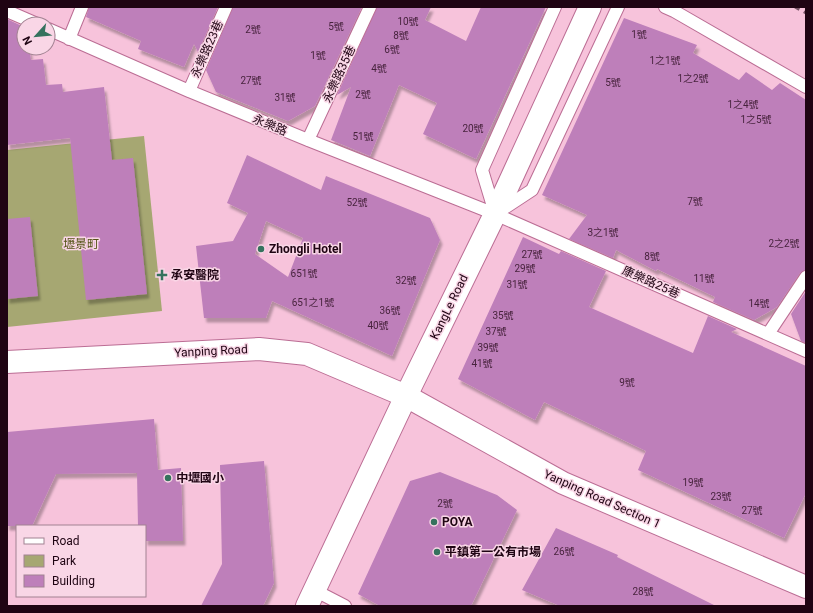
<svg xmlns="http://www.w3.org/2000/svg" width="813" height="613" font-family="Roboto,'Noto Sans TC',sans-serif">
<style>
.green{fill:#a6a772}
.building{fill:#be7fba;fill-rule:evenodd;filter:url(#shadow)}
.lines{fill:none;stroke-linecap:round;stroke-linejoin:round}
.lane-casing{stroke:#bb6d94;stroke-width:14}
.street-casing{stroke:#bb6d94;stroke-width:24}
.secondary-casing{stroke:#bb6d94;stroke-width:24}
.lane{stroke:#fff;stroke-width:12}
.street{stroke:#fff;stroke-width:22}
.secondary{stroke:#fff;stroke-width:22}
.rail{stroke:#775265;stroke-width:3;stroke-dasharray:5 5;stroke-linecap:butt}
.poi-dot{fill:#35725e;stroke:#f9d6e6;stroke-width:1.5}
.labels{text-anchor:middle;stroke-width:3;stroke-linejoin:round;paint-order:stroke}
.number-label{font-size:10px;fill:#47233d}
.street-label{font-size:12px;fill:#1f0413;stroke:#f9d6e6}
.park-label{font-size:12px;fill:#535316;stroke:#f9d6e6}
.poi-label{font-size:12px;font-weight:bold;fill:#1f0413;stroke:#f9d6e6;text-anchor:start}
</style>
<defs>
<filter id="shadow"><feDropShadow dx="2.5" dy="4.5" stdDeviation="1" flood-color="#0004"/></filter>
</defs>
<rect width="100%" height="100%" fill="#f7c3db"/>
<path class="green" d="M144,136L162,311L7,327V150Z"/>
<path class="building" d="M89,7H218L198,52L194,44L184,67L138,49L141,41L86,17Z
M233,7H362L315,106L288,121L216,92L206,70Z
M377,7H431L425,20L466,41L481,7H546L476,159L423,134L437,103L399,85L370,156L331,140L351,87L337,95Z
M624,18L697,45L693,53L739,80L746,72L772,90L780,83L806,100V270L800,273L777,307L754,320L713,302L715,297L657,269L656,271L616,250L613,258L569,239L587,215L542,195Z
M7,19L24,27V48H29L31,60L43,59L46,85L62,84L63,92L104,87L112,160L133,158L147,294L86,300L70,138L7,145Z
M247,155L321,190L326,176L430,218L440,240L392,356L272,301L266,318H204L196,246L233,241L248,213L227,203ZM266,221L303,238L288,277L255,254Z
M30,217L38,296L7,299V219Z
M523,237L559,254L561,251L606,271L589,307L693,353L708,316L737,329L731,332L806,366V493L784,538L638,470L646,451L544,402L535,420L458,379Z
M806,291V343L801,341L791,314Z
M154,419L158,470L181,468L183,541H145V526H138L137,473L56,474L32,526H7V432Z
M264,461L274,583L263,606H201L222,564L220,465Z
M440,472L497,495L517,510L471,606H380L358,594L410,481Z
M556,528L618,555L617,557L716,606H560L522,590Z"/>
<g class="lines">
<defs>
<path id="lane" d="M665,7L674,11L806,87
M7,11L37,24
M48,29L189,91L308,140L495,214L806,351
M69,39L82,7
M189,91L226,7
M308,140L370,7
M500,211L532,190L618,7
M495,213L482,170L555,7
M768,334L806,277
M314,590L345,606"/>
<path id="street" d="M307,606L406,396L495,214L590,7"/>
<path id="secondary" d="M7,362L259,349L307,354L406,396L563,483L806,587"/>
</defs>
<use href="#lane" class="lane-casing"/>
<use href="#street" class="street-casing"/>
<use href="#secondary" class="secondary-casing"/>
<use href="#lane" class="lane"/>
<use href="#street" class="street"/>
<use href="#secondary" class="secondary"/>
<path class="rail" d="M795,7L806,13"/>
</g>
<g class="poi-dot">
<circle cx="261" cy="249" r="4"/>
<path d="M160 269h4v4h4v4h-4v4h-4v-4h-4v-4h4z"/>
<circle cx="168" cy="478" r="4"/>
<circle cx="434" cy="522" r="4"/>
<circle cx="437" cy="552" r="4"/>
</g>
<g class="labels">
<g class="number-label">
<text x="408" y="25">10號</text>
<text x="336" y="30">5號</text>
<text x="253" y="33">2號</text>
<text x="639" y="38">1號</text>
<text x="401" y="39">8號</text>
<text x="392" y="53">6號</text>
<text x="318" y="59">1號</text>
<text x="665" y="64">1之1號</text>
<text x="379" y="72">4號</text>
<text x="693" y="82">1之2號</text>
<text x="251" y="84">27號</text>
<text x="613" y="86">5號</text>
<text x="363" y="98">2號</text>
<text x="285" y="101">31號</text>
<text x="743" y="108">1之4號</text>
<text x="756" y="123">1之5號</text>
<text x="473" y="132">20號</text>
<text x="363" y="140">51號</text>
<text x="695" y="205">7號</text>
<text x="357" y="206">52號</text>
<text x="603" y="236">3之1號</text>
<text x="784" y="247">2之2號</text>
<text x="532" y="258">27號</text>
<text x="652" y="260">8號</text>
<text x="525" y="272">29號</text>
<text x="304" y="277">651號</text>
<text x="704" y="282">11號</text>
<text x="406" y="284">32號</text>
<text x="517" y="288">31號</text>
<text x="313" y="306">651之1號</text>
<text x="759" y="307">14號</text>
<text x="390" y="314">36號</text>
<text x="503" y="319">35號</text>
<text x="378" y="329">40號</text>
<text x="496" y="335">37號</text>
<text x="488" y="351">39號</text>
<text x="482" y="367">41號</text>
<text x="627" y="386">9號</text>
<text x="693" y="486">19號</text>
<text x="721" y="500">23號</text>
<text x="445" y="507">2號</text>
<text x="752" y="514">27號</text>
<text x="564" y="555">26號</text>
<text x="643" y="595">28號</text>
</g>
<g class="street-label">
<text transform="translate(207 49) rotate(-66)" y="4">永樂路23巷</text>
<text transform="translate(339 74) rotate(-65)" y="4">永樂路35巷</text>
<text transform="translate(270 125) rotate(23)" y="4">永樂路</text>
<text transform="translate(651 282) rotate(24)" y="4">康樂路25巷</text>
<text transform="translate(449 307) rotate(-64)" y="4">KangLe Road</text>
<text transform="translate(211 351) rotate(-3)" y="4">Yanping Road</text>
<text transform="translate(602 499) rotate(24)" y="4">Yanping Road Section 1</text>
</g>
<g class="park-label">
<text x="81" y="248">壢景町</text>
</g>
<g class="poi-label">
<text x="269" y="253">Zhongli Hotel</text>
<text x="171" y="279">承安醫院</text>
<text x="176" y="482">中壢國小</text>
<text x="442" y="526">POYA</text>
<text x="445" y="556">平鎮第一公有市場</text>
</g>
</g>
<rect width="813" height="613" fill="none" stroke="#1f0413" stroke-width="16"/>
<rect x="16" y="525" width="130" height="72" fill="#f9d6e6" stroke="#a28292"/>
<rect x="24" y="538" width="20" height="6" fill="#ffffff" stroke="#a28292"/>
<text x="52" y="545" font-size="12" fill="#1f0413">Road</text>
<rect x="24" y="555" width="20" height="12" fill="#a6a772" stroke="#a28292"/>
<text x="52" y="565" font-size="12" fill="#1f0413">Park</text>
<rect x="24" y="575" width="20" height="12" fill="#be7fba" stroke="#a28292"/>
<text x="52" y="585" font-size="12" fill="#1f0413">Building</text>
<g transform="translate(36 36) rotate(243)"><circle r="19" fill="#f9d6e6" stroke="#a28292"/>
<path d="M0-3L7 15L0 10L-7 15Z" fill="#35725e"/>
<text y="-6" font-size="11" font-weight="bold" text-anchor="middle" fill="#1f0413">N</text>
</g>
</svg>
